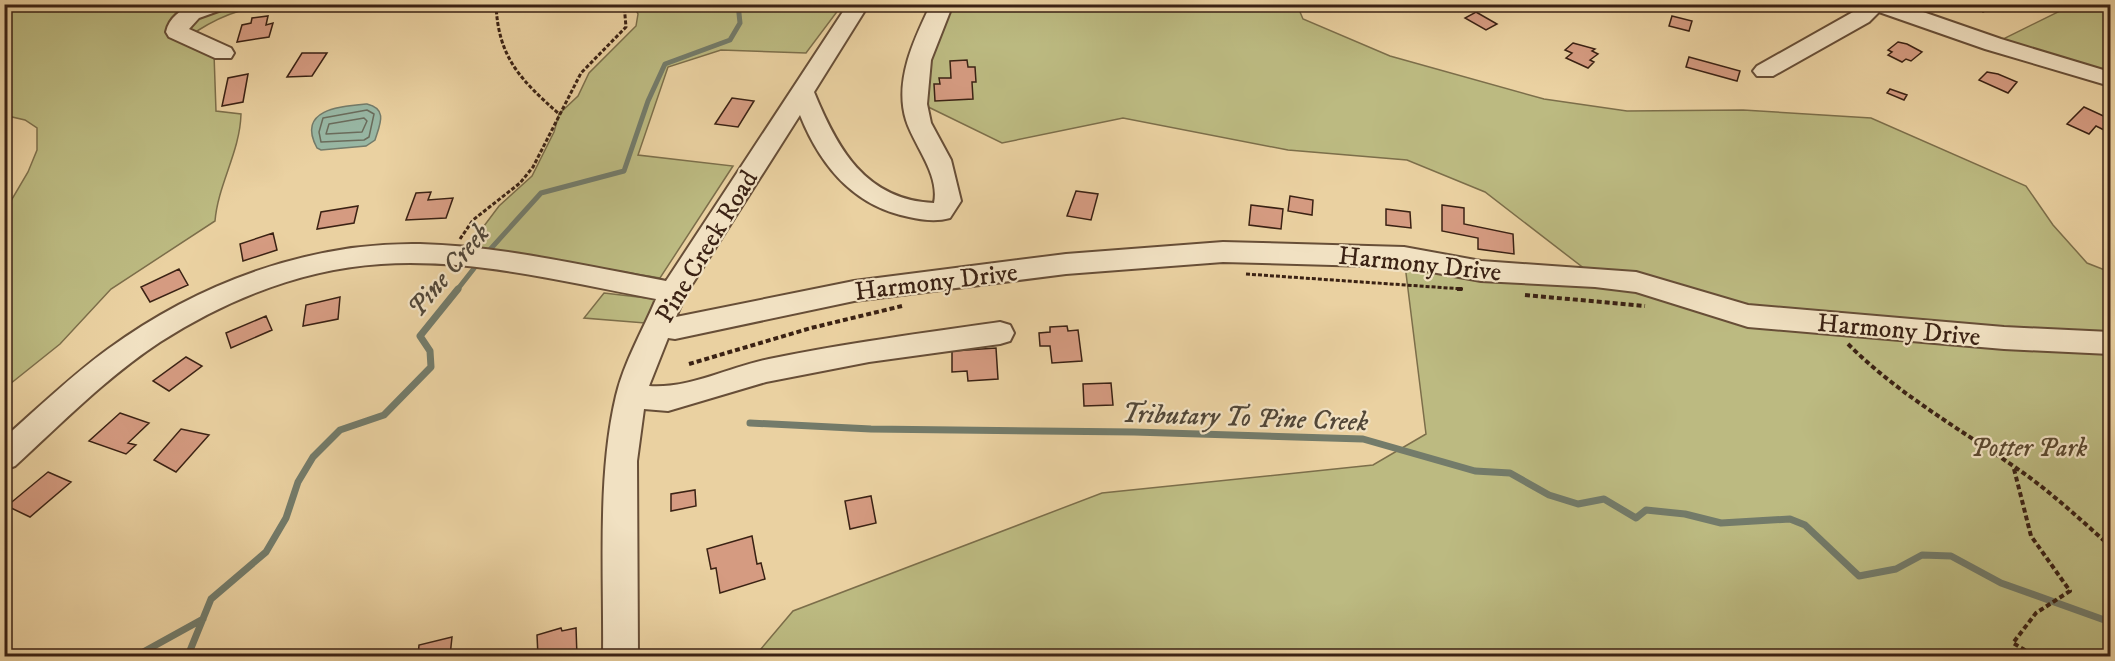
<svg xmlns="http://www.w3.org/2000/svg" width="2115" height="661" font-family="'IM FELL DW Pica',serif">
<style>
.green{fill:#bcba81;stroke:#7c6e4a;stroke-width:1.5}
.water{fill:#98b7a4;stroke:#737b6a;stroke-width:1.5}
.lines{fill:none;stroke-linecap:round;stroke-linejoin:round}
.shore{stroke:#6a6c5c;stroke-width:1.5}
.stream-far1{stroke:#737b6a;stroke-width:5}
.stream{stroke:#737b6a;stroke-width:7}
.building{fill:#d59b81;stroke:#3b2214;stroke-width:1.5}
.minor-casing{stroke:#674e37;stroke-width:4}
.path-far1{stroke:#3b2214;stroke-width:3;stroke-dasharray:4 2;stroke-linecap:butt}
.path{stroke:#3b2214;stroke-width:4;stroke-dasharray:5 3;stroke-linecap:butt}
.minor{fill:#f1e1c2;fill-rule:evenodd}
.labels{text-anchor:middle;stroke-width:4.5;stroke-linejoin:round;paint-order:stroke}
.street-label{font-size:26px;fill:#3b2214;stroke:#f1e1c2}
.park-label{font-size:26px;font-style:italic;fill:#5b482f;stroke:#f1e1c2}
.water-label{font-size:27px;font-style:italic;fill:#524738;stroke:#f1e1c2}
</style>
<rect width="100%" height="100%" fill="#ead1a1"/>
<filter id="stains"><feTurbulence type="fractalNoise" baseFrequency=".00333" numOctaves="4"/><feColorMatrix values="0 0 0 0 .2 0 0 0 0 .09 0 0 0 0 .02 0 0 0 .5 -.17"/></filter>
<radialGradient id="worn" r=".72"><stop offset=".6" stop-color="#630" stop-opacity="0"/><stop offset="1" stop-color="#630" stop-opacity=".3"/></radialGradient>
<path class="green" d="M5,5H285C249,6 227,12 197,31L196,44L214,54L216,111L241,114C240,152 218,184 215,221L111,289L60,344L5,388V211L28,172L37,150V128L25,120L8,116C2,102 4,89 8,75L5,68Z
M633,5H842L806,53L721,50L668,67L638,155L733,166L660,278L469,246L499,206L532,176L554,132L559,114L578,96L589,73L636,26L638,14Z
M942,5H1297L1303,19L1390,56L1544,99L1627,111L1743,110L1871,118L2026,186L2053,225L2087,263L2110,272V656H755L793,611L1102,493L1373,465L1426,434L1404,257L1594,276L1485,192L1407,160L1288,150L1123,118L1002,143L916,101Z
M2072,5H2110V79L1993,44Z
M604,293L655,299L645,323L584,318Z"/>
<path class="water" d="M367,104C388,109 380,124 375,140L366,146L321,150L317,148C296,109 341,106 367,104Z"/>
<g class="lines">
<path class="shore" d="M367,110L374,114L369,137L364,140L321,142L319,132L323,118Z
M364,118L367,121L362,132L326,134L329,124Z"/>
<path class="stream-far1" d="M486,254L541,193L624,171L648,101L665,64L730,40L740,23L738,4
M457,290L479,262"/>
<path class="stream" d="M750,423L871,429L1134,432L1363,439L1475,471L1510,473L1549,495L1578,504L1604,499L1636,518L1646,510L1685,514L1721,523L1790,519L1805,525L1859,576L1896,569L1922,555L1951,556L2001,583L2110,622
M136,656L203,619
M197,656L189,653L211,599L266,552L286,518L298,482L313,457L340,430L384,415L431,367L430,351L420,336L458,289"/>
</g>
<path class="building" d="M1970,4H1991L1995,7L1983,12Z
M1476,12L1497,24L1486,30L1465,18Z
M268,16L266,25L273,23L269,37L237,42L242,25L251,23L252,18Z
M1672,16L1692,21L1689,31L1669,26Z
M1898,42L1907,44L1922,52L1911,61L1906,59L1902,62L1888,55L1892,52L1888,50Z
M1573,43L1595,49L1592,51L1598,54L1590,60L1594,62L1588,68L1566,58L1572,53L1565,50Z
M302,53H327L312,76L287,77Z
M1689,57L1740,71L1737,81L1686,67Z
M967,60L968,67H975L976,82H972L973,99L935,101L934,84H940L939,78H951L950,61Z
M1987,72L1998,74L2017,82L2008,93L1979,80Z
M248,74L243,102L222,106L228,78Z
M1890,89L1907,95L1904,100L1887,93Z
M732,98L754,101L738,127L715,124Z
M2084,107L2110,119V133L2096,126L2089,134L2067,124Z
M1076,191L1098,194L1091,220L1067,216Z
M431,192L428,200L453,198L446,218L406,220L416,193Z
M1290,196L1313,200L1312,215L1288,211Z
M1251,205L1283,209L1281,229L1249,225Z
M1442,205L1464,208V224L1513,234L1514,254L1478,249V238L1442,231Z
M358,206L354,223L317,229L321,212Z
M1386,209L1410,212L1411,228L1386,225Z
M273,233L277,250L243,261L240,244Z
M179,269L188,285L150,302L141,287Z
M340,297L338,319L303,326L306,305Z
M266,316L272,330L231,348L226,333Z
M1067,326L1068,331L1078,330L1082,361L1052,363L1050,346H1040L1039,333L1050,332V327Z
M996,348L998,379L968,381L967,371L952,372V351Z
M186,357L202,366L169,391L153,381Z
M1111,383L1113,405L1084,406L1083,384Z
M120,413L149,423L128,443L136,445L126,454L89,441Z
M181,429L209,435L176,472L154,460Z
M48,472L71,482L30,517L7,506Z
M695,490L696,506L671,511V494Z
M871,496L876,523L850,529L845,501Z
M752,536L757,564L761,563L765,579L720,593L716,568L711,569L707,549Z
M561,628L562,631L576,628L577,656H538L537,635Z
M452,637L450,656H418L419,645Z"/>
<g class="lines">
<defs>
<path id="minor" d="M194,4H226L224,9L199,18L189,29L231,48L234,53L231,58H215L169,37L166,32C169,17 181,10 194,4Z
M848,4H869L814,92C837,148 865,200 934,203C940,174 914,146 906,120C894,81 914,39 931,4H953L931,60L927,104L931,123L951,160L961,201L950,218C936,222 923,220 909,217C853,206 820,165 800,115L686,294L676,317L854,281L1066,254L1223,242L1404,247L1481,261L1636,272L1748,305L2004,327L2110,332V354L2004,349L1748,327L1636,292L1595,287L1481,281L1404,267L1223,262L1066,274L854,301L675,339L668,338L649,386C690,389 729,367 769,359C846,343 923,333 1000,322L1010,325L1014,333L1010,341L1000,344L869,362L766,382L668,411L644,409L637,461L638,656H603C604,573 597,476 616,396C624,362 643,330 656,299C567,282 472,258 381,264C302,269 226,300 160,342C107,377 62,423 15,466L4,470V438C38,408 71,376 108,349C197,284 308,242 420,244C502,246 585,266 666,281Z
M1861,4H1900L2001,39L2110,72V86L1985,49L1879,12L1869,22L1773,76H1757L1753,71L1757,66L1853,12Z"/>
</defs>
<use href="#minor" class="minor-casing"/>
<path class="path-far1" d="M496,4C498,58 521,80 559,114
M460,239L473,220L520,183L533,167L581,73L626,27L624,4
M1246,274L1463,289"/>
<path class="path" d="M1457,289H1463
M1525,295L1645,306
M1848,344C1900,396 1962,430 2022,472C2053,494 2081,520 2110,546
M689,364L811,328L902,306
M2014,469L2031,536L2070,591L2036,613L2013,643L2035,656"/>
<use href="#minor" class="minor"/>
</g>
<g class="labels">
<g class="street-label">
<text transform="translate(706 246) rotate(-59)" y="9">Pine Creek Road</text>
<text transform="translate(1420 263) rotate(6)" y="9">Harmony Drive</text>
<text transform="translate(936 281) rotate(-7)" y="9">Harmony Drive</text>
<text transform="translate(1899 329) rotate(5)" y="9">Harmony Drive</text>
</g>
<g class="park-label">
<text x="2029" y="456">Potter Park</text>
</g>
<g class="water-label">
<text transform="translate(448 270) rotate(-50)" y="9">Pine Creek</text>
<text transform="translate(1245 417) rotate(2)" y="9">Tributary To Pine Creek</text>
</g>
</g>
<rect width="2115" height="661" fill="none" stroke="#ead1a1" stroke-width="24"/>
<rect x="6" y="6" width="2103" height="649" fill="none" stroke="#3b2214" stroke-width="3"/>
<rect x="12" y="12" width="2091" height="637" fill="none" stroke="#3b2214" stroke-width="1.5"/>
<rect width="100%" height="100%" filter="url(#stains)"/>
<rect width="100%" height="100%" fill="url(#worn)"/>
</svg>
